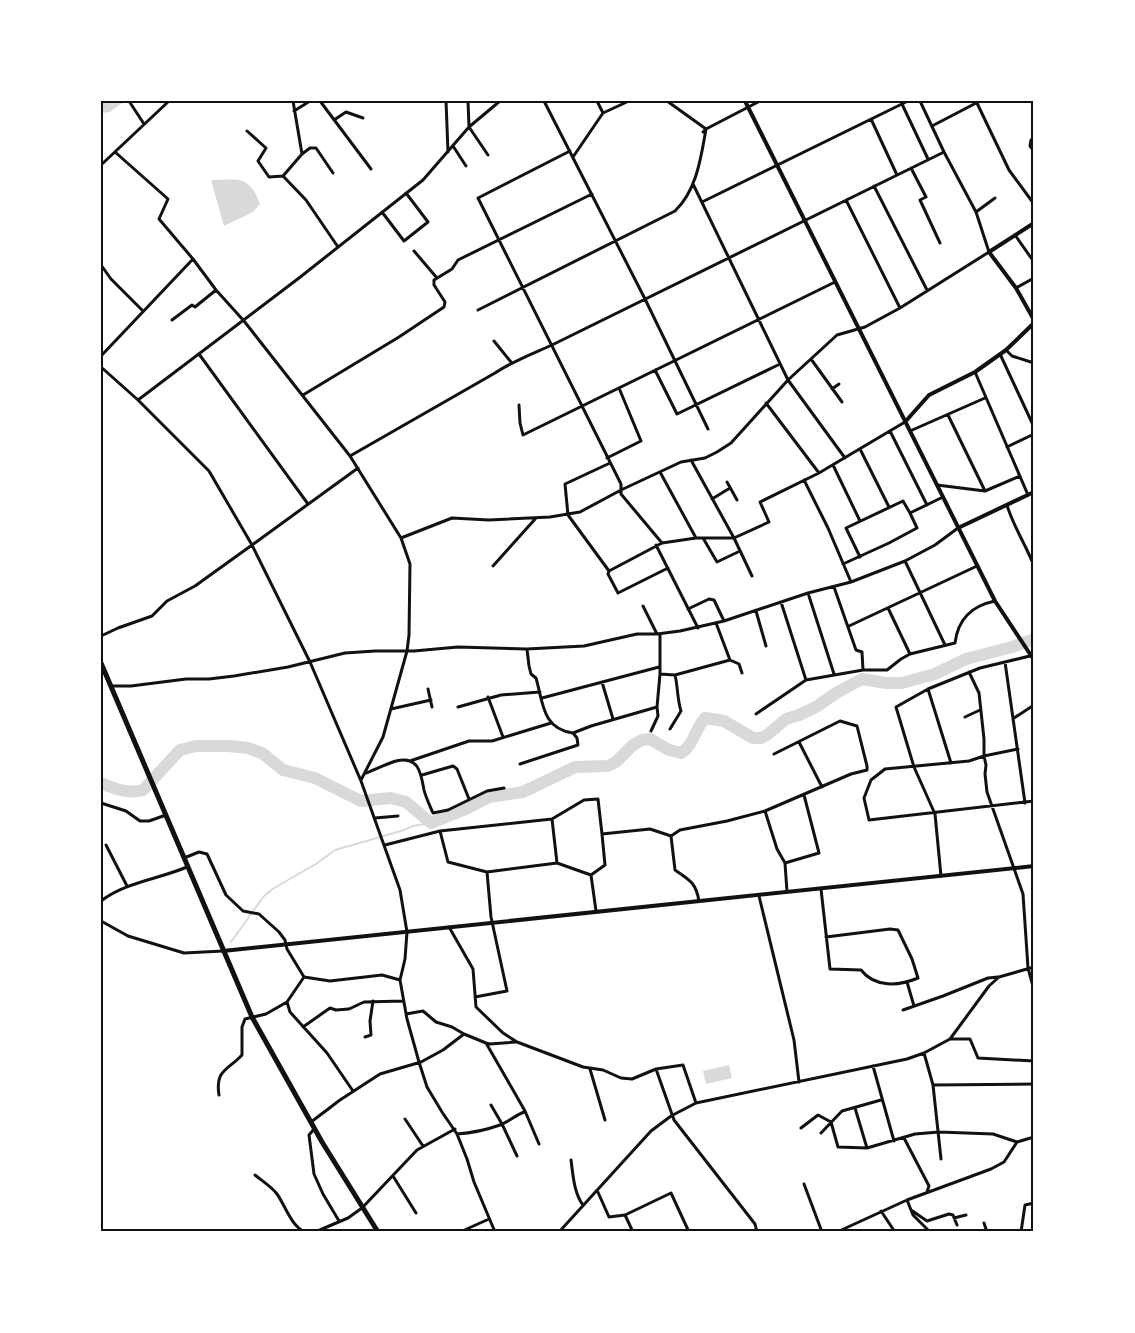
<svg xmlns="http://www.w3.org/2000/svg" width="1135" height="1333" font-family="'Noto Sans',sans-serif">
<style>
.water{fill:#d9d9d9}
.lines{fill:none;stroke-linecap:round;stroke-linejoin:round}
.stream{stroke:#d9d9d9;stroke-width:2}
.river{stroke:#d9d9d9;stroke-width:12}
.minor{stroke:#111;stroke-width:3}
.tertiary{stroke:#111;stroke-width:4}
.primary{stroke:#111;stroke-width:5}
.neatline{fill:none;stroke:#111;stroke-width:2}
</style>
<rect width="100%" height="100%" fill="#fff"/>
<path class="water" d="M101,101H125L110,112L101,113Z
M211,180C238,180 249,174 260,204L253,212L224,226Z
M729,1065L732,1078L706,1084L703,1071Z"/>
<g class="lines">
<path class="stream" d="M231,942L264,896L274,888L316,864L335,850L401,831L413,826L431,823"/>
<path class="river" d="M101,783C115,789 128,794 143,790L180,750L196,746H228L248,748L262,753L283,770L315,778L361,801L391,798L406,802L431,823L466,809L489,797L523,792L575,767L608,766L616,762L633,745L642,740L650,739L669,750L681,753C694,745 695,729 705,718L724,721L753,738H761L767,735L786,719L799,715L816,707L836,693L862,679L886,683H902L935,674L966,659L1012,647L1034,639"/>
<path class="minor" d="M129,101L144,124
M293,101L302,154
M320,101L371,169
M446,101L448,152
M468,101L469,127L488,155
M544,101L645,299L708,429
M597,101L603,113
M667,101L706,129L703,132
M976,101L1009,170L1034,204
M902,104L928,159
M294,111L310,101
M871,119L897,175
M334,120L346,112L363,118
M932,126L980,101
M247,131L266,148L258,161L269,177L283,176L306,200L338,247
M1034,139L1031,140L1030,146L1034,151
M453,146L466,166
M570,151L478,198L621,484V494L662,543
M115,152L168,199L159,219L193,259L216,290L244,321L350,456L401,538L410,564L409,635L407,651L383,737L361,780
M573,157L603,113L629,101
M101,165L169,101
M911,168L926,197L920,200L940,243
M283,176L302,154L310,148H316L333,173
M693,184L788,380L845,458
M874,186L927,290
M846,200L900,308
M702,202L908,101
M382,212L404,241L428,222L406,193
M976,212L995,198
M1015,235L1034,262
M414,251L437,278
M101,265L111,279L143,311
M1016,288L1034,278
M478,310L675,211C697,190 701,157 706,129L760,101
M172,320L192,305L195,307L216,290
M494,341L511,362
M1006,350L1012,356L1034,363
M199,354L308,504
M1000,354L1034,427
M101,356L193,259
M811,359L842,402
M101,367L138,400L209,471L252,545L310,662L361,781L400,890L407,932L405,959L400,980L407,1019L419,1062L427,1087L442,1112L457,1134L467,1159L474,1182L495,1232
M655,370L677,414L780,364
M975,372L1028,495
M832,389L839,384
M303,395L399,337L444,307L445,302L434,285V280L452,269L458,260L592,194
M138,400L299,278L423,180L469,127L500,101
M766,403L819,473
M519,405L520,423L523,435L835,282
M948,415L985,491
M890,431L927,505
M910,431L985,398
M1007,447L1034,434
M860,449L889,507
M350,456L495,373C513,361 532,354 552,345L944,152
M607,458L641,441L619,388
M691,460L734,538L752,576
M833,465L860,521
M660,472L696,538
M804,480L828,528L851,582
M727,482L737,500
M937,485L985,491L1020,476
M712,499L730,488
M1007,505C1013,526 1026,545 1034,566
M401,538L452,518L489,520L550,517L580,512L621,490L681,462L705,458L717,452L731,443L788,380L837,335L865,327L900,308L989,252L976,212L944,152L920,101
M703,538L717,562L740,551
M656,545L698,628
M860,557L846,528L903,501L910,513
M905,561L945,645
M843,564L889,543L917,528L910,513L943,497
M493,566L536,518
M668,568L618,593L608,574L609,571L662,543L696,538H734L769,522L760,502L819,473L905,422
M609,571L568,515L565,484L610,463
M808,593L834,674
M781,602L806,680L863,670L862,652L856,650L834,587
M643,606L657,634
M888,608L910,654
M688,609L709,599L714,600L724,621
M756,611L766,646
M716,623L730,660
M849,626L977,566
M101,636L118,628L152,616L167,601L195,586L252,545L358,468
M1005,662L1025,803
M863,670H887L901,659L910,654L955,643C958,619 971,606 995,601
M969,672L979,693L984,739V756L986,765L985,774L987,792L1023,894L1028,968L1034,990
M660,674L675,675L730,660L739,664L742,673
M602,682L613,719
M112,686H131L186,679H209L234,676L288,667L345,653L375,651H414L458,647L527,649L584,646L637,634H657L680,631L724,621L808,593L851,582L905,561L935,545L958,528
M428,689L432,707
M928,689L951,763
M488,697L503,737
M542,698L659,667
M458,707L501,695L540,692
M391,709L431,700
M756,714L806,680
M965,717L980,710
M1014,718L1034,705
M670,729L681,711C677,698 678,687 675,675
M651,731L658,716L657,707
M573,733L591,726L657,707L660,674V634
M799,742L822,787
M1018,749L984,756L969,761L885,769L871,780L864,798L869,820L1034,801
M410,761L469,741H492L551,723
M520,764L578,745L577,738L573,733C542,729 543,702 536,678L531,674L529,666L527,649
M366,773C376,769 386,764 396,761C419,755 421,774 424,790C426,798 430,806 433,813L448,810L487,791L504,788
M422,775L453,766L457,769L469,799
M101,803L126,811L140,821H149L166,815
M765,811L777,849L785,863L787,892
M375,818L398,816
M552,819L557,863
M440,831L448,862L487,872L557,863L591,875
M671,836L680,830L727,821L765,811L851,774L867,770V766L857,726L840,721L774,754
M106,845L127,886
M385,845L440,831L552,819L584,800L598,799L602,834L650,829L671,836L675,870C690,880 696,883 699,901
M184,858L199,852L207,854L226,895L243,911L259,914L279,932L285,940L287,949L304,977
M785,863L819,853L804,795
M941,876L935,814L914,767L896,707L928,689L980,668L1034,655
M821,889L830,969L861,970C875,988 899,986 918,978L912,959L898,930L890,929L826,937
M759,896L794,1040L799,1082
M101,901C126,882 159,879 187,867
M596,911L591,875L605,865L602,834
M101,921L128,936L184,953L223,951
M449,927L473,969L476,1007L503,1033L517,1042L583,1067L603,1070L621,1078L632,1079L656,1069L683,1065L696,1103
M907,982L914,1006
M475,997L507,991L491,917L487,872
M903,1010L943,996L988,978L998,977
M406,1014L423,1011L436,1022L452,1027L464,1034L486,1043L490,1044L516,1042
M303,1027L330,1008L336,1010L349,1009L364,1002L403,1001
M365,1037L371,1035L370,1021L373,1001
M951,1039H970L978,1058L1034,1061
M486,1043L525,1111L539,1144
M924,1053L933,1085L941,1159
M873,1066L894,1141
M590,1069L605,1120
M656,1069L674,1120L755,1224L757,1232
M933,1085L1034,1084
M353,1091L327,1053L290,1012L287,1002L304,977L330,981L382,975L400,980
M219,1095C215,1070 227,1071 242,1055V1027L245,1019L266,1014L287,1002
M491,1105L502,1124L517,1156
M855,1108L867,1148
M405,1119L423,1146
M311,1122L340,1100L380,1074L421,1062L443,1050L464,1034
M801,1128L818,1115L831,1122L838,1147L867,1148L915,1134L939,1132L993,1134L1017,1142L1034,1137
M314,1129L309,1135L314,1174L323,1194L339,1221
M821,1133L842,1111L881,1100
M457,1134C472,1133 486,1130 500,1125C508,1122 516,1115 524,1112
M904,1138L929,1186L927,1192
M571,1160C573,1175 574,1193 583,1205
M255,1175C262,1181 271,1186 277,1194C285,1205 291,1226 305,1232
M393,1176L416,1213
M804,1184L822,1232
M597,1190L609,1217L625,1215L671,1193L689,1232
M907,1200L913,1215L930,1232
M911,1210L927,1221L949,1214L953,1215L957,1225
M881,1211L895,1232
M625,1215L633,1232
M954,1218L966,1215
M984,1223L987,1232
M315,1232L348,1218L362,1208L417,1150L455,1129
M460,1232L489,1219
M559,1232L651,1131L671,1116L696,1103L907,1059L924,1053L950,1039L989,986L999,977L1034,967
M837,1232L907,1200L991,1169L1004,1162L1017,1142
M1021,1232L1025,1205L1034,1203"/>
<path class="tertiary" d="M745,101L995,601L1034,660
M1034,223L989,252L1016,288L1034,320
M905,422L929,395L975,372L1006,350L1034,323
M958,528L1034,492
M223,951L1034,866"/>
<path class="primary" d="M101,663L252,1017L322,1142L378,1232"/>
</g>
<rect width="1135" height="1333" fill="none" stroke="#ffffff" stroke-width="205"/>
<rect x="102" y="102" width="930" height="1128" class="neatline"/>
</svg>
